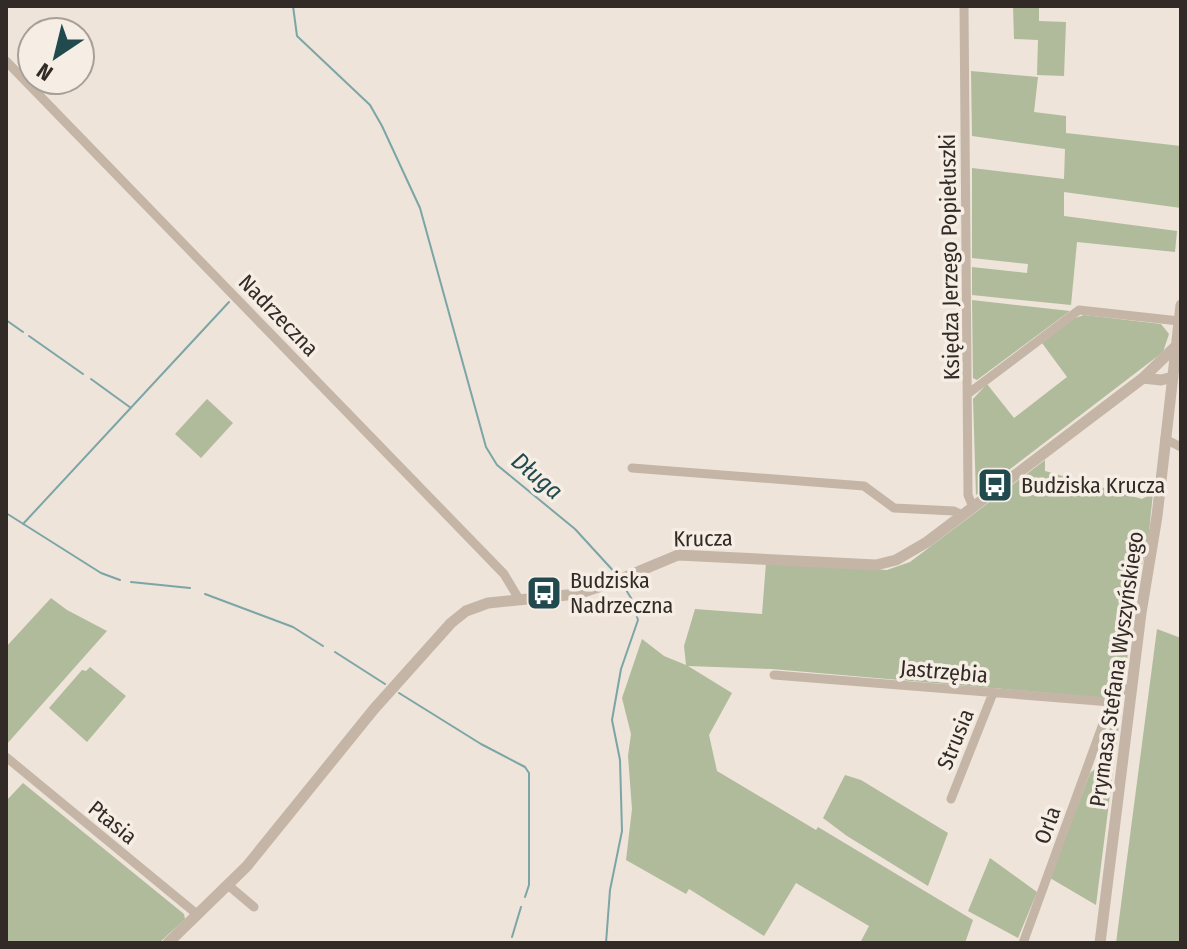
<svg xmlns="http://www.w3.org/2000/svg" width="1187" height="949" font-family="'Fira Sans Condensed',sans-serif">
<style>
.green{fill:#afbb9b}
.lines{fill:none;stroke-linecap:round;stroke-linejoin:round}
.stream{stroke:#7ba5a7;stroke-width:2}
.minor{stroke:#c4b5a7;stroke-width:9}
.tertiary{stroke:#c4b5a7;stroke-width:11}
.labels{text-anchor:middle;stroke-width:7;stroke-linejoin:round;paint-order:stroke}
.street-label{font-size:22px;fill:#312a26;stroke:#f6eee5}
.poi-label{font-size:22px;fill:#312a26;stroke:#f6eee5;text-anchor:start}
.water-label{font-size:24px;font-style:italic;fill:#214a4e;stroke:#f6eee5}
</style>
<rect width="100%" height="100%" fill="#eee4d9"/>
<path class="green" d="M1013,6H1039V21L1066,22L1064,76L1037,75L1038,40L1014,39Z
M971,71L1038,77L1034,112L1066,116V133L1181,146V208L1064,192V216L1177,231L1175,252L1077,242L1071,305L972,295V267L1027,273L1028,264L972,258V168L1064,179L1065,149L972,136Z
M972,300L1070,311L977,380L973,378Z
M1084,315L1161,324L1169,334L1163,352L976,495L973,399L987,384L1014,418L1067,377L1042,343L1075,318Z
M207,399L233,423L201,458L175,434Z
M1045,460V471L1142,499L1153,493L1147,551L1140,570L1125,674L1107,698L772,669L688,666L732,693L709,735L717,771L816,830L818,827L973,920L965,943H860L869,926L796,883L764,936L689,889L686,894L626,860L632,809L628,756L631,734L622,698L642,639L664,656L686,665L684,646L695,609L762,614L766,563L887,570L910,562Z
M51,598L67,610L107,631L6,745V647Z
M1157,629L1181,638V943H1116Z
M90,667L126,696L87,742L49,708L82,670L86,671Z
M1115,724H1119L1096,905L1050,878L1090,773L1101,764C1102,748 1100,735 1115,724Z
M845,775L861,780L948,833L928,886L847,836L823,818Z
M23,783L184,914L185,919L159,943H6V801Z
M990,858L1037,892L1018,938L968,911Z"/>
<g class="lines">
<path class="stream" d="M293,6L297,36L370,105L382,126L420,208L486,447L497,465L575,529L618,576
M6,320L23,332
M29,336L83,374
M91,379L131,408
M6,513L101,573L120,580
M23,524L229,302
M131,582L190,588
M205,594L293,627L323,646
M335,652L385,684
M399,693L481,744L525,767L529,773V885L525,897
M512,937L521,907
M606,943L610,890L622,831L620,760L612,720L621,669L638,620L631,598L623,585"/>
<path class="minor" d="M964,6L968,495L973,507
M6,61L504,574L519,599
M969,393L1079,310L1179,321
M1165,439L1181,447
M632,468L864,486L894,508L954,511L962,515
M774,675L1111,702
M6,757L198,915
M951,799L993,693
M228,885L254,907
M1023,943L1111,702L1120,692L1131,687"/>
<path class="tertiary" d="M1143,378L1161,380L1173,377
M168,943L247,866L374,709L451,623L466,611L488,603L577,594L611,583L678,555L876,565L896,560L927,542L1143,378L1176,346
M1100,943L1141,613L1157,516L1181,305"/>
</g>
<defs>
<symbol id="bus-square" viewBox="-11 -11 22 22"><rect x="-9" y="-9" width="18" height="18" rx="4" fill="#214a4e" stroke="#f6eee5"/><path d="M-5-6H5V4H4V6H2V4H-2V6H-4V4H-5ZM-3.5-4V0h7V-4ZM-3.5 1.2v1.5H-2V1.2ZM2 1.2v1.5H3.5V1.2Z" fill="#fff"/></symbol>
</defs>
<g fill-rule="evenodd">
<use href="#bus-square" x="975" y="465" width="40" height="40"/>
<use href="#bus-square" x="524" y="573" width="40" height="40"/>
</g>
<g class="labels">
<g class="street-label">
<text transform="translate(949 257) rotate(-91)" y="8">Księdza Jerzego Popiełuszki</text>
<text transform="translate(279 315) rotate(46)" y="8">Nadrzeczna</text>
<text transform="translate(703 538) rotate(-1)" y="8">Krucza</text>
<text transform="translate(1116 669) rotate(-82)" y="8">Prymasa Stefana Wyszyńskiego</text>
<text transform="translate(944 671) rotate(5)" y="8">Jastrzębia</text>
<text transform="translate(955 739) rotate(-68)" y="8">Strusia</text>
<text transform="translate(113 822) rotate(39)" y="8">Ptasia</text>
<text transform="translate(1047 825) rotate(-70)" y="8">Orla</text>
</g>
<g class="poi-label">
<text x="1021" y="493">Budziska Krucza</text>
<text x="570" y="588">Budziska<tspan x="570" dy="25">Nadrzeczna</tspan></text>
</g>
<g class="water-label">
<text transform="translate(537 476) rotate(40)" y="8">Długa</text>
</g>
</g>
<rect width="1187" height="949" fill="none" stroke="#312a26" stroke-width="16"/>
<g transform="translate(56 56) rotate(215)"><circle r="38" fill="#f6eee5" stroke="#a7a099" stroke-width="2"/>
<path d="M0-6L14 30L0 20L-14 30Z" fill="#214a4e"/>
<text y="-12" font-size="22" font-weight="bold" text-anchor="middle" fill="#312a26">N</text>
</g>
</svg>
